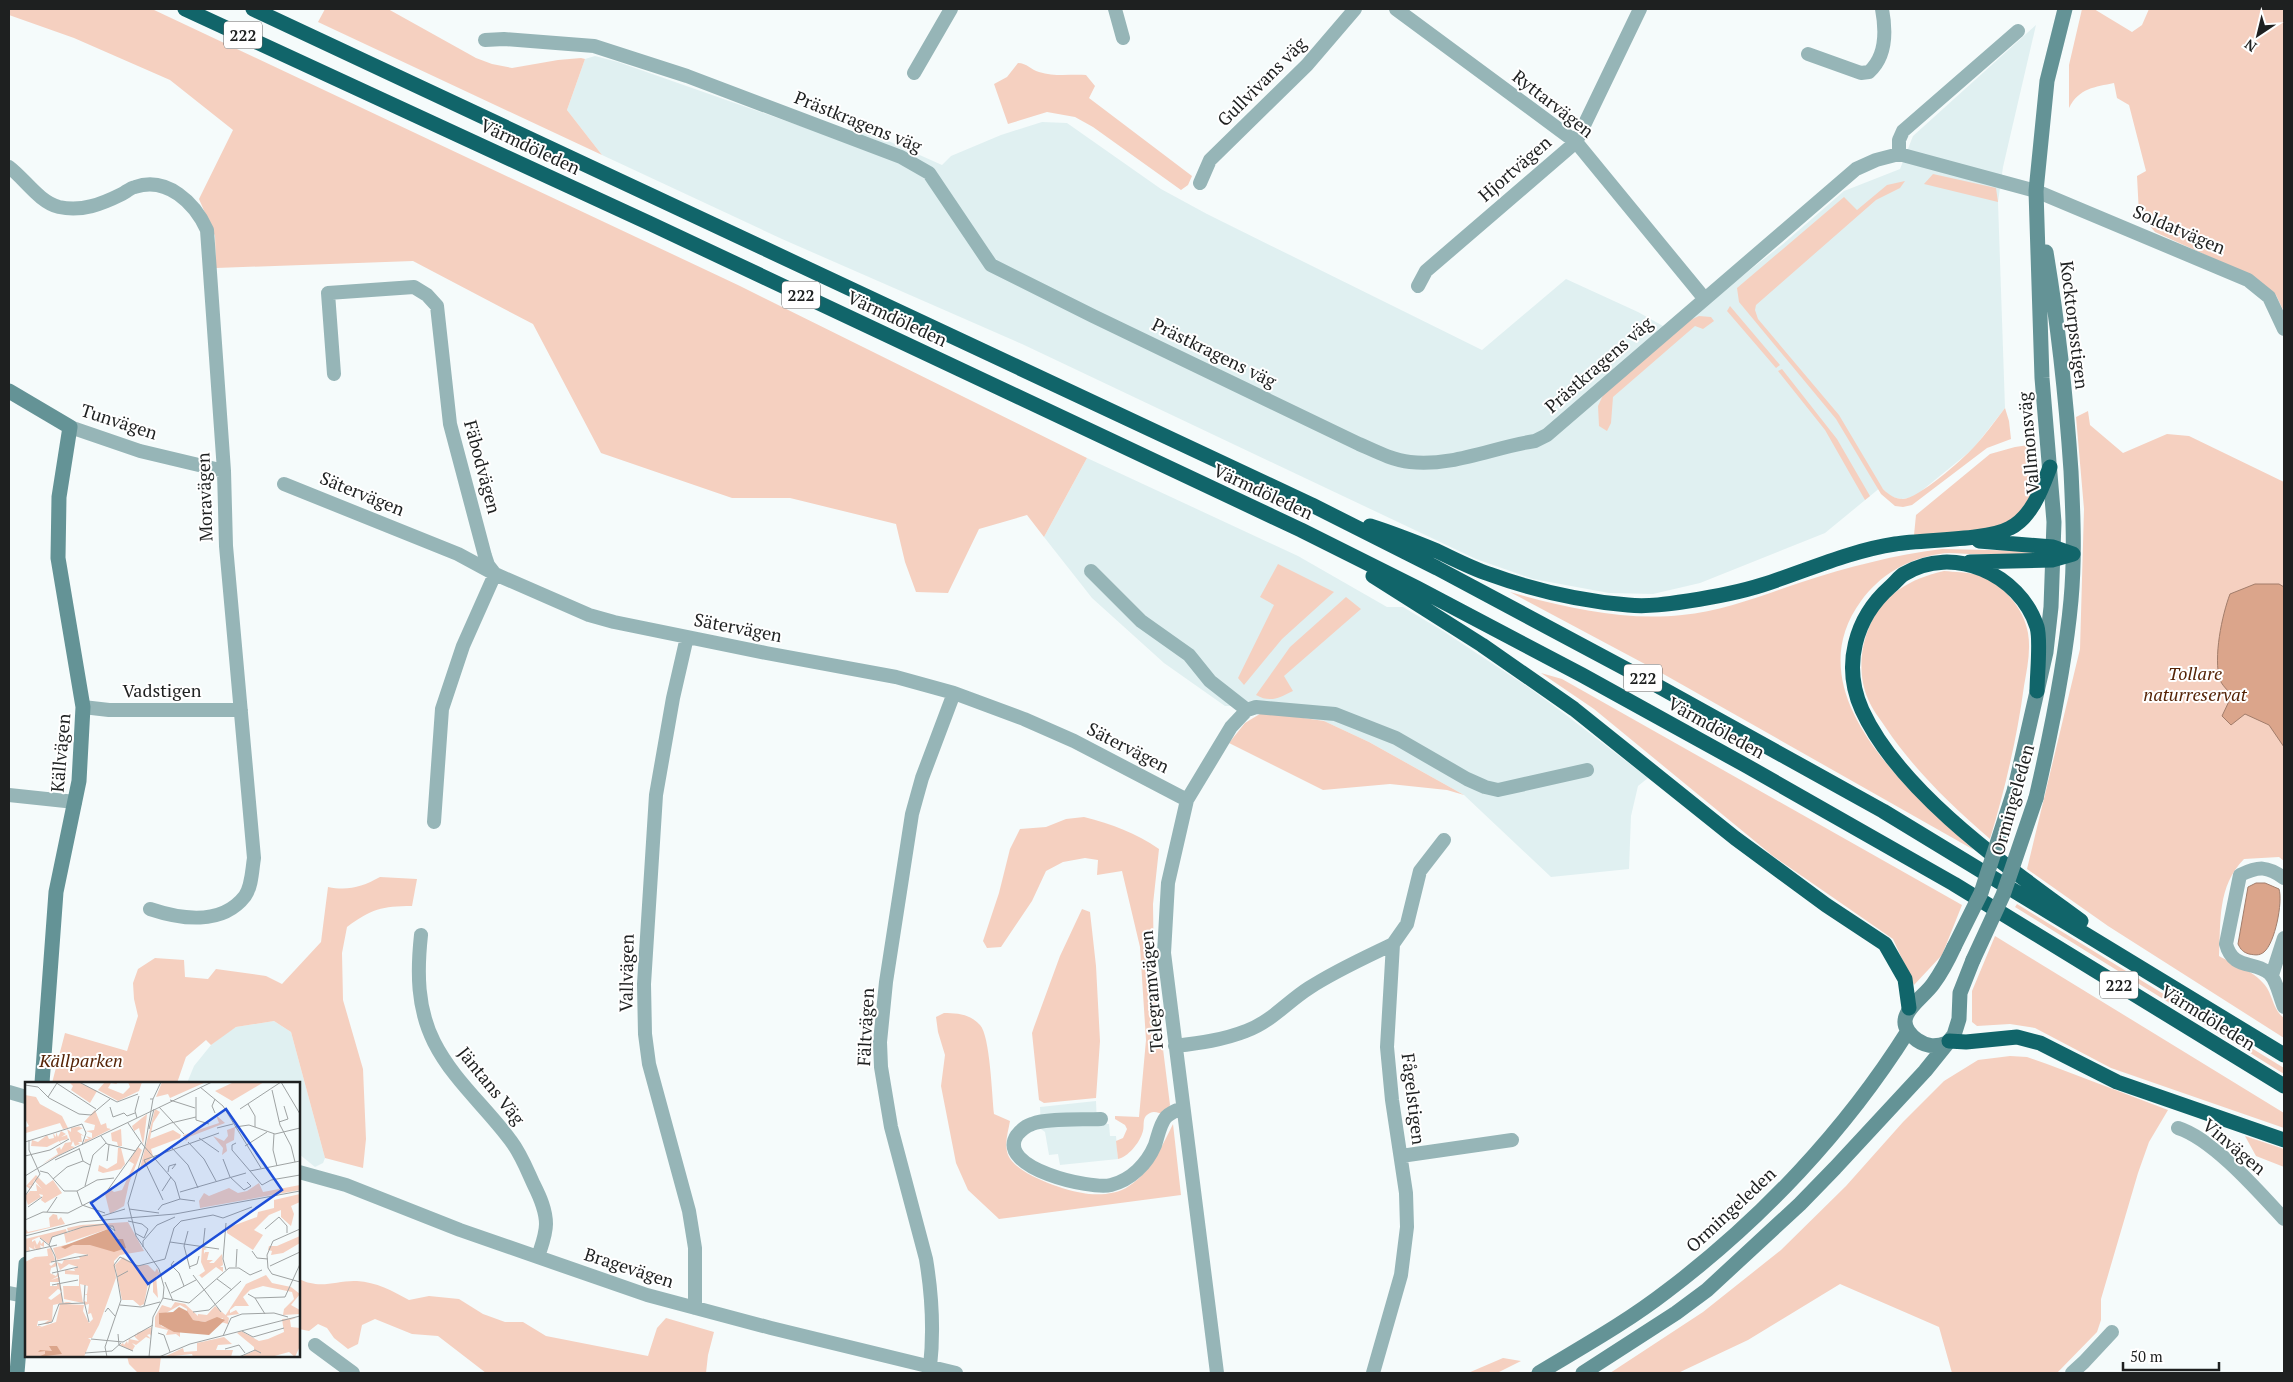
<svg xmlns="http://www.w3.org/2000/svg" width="2293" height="1382" font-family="'PT Serif',serif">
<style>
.built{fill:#e0f0f1}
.green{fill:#f5d0c0}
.water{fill:#dba58b;stroke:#a27d6b}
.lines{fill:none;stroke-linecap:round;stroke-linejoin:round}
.street{stroke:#96b5b7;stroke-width:14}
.secondary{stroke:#649396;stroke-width:15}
.highway{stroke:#11656a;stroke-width:15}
.secondary-bridge{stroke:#649396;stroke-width:15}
.labels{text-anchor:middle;stroke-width:4;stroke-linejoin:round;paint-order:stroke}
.shield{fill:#fff;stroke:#626363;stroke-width:1}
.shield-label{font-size:16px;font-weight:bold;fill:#1e2020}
.street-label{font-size:18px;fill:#1e2020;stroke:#fff}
.park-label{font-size:18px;font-style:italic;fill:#552407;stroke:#fff}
.inset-road{fill:none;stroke:#9fa3a3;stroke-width:1}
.view{fill:#1d4ed8;fill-opacity:0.15;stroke:#1d4ed8;stroke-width:2.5}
.inset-edge{fill:none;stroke:#1e2020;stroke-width:2.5}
</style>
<rect width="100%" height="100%" fill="#f5fbfb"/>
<path class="built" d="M2036,25L2003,167L1998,202L2005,408L1973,449L1914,497L1902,499L1891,497L1881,487L1825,533L1700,583L1653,594L1609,593L1533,579L1476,559L1022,344L782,239L602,155L567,110L585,59L595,56L618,62L849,143L855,126L942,165L951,156L1001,135L1042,122L1067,123L1161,189L1207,214L1482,350L1566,279L1638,312L1672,331L1783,244L1844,191L1900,169L1913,136Z
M1087,458L1298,556L1387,607H1403L1443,631L1528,687L1566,715L1648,778L1638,786L1631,816L1629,869L1551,877L1464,795L1369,742L1324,721L1263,712L1251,706H1225L1164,663L1092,598L1044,537Z
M274,1021L291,1032L325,1158L323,1163L315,1167L299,1154V1083H187L194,1066L211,1045L225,1034L236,1027Z
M1096,1101L1097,1124H1109L1110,1136H1116L1118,1159L1060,1165L1058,1154L1049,1155L1045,1132L1041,1129L1040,1107Z"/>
<path class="green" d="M9,9H152L740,286L1087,458L1044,537L1027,515L979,529L948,593L916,592L905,562L896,524L790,498H732L601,453L533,324L413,261L216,268L215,236L199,199L233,130L170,80L74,38L9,15Z
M325,9H388L476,58L492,64L512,68L558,60L581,58L585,59L567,110L602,155L318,22Z
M2082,9H2094L2132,32L2142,25L2149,9H2284V312L2276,295L2256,278L2155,232L2139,214L2137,176L2146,171L2129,105L2117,98L2114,83C2095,87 2079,88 2069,108V65Z
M1018,63C1027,63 1031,70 1039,72C1055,77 1070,74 1086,75L1095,86L1089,98L1192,176L1188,185L1181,190L1093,127L1075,117L1047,112L1008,124L994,84L1007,77Z
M1933,174L1996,188L1998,202L1924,184Z
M1905,181L1900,188L1876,200L1756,305L1755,310L1758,319L1839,415L1883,489C1889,495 1895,499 1903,499C1918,499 1963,459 1974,447C1985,435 1995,421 2005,408L2009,421L2011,439L1987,448L1912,505L1903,507L1895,506L1881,494L1836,419L1739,302L1737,288L1844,197L1857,210L1887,185Z
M1730,306L1780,365L1776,368L1727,311Z
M1699,316L1711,317L1714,321L1703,329L1695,326L1613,397L1611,423L1607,431L1599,426L1598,406L1604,393L1690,320Z
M1782,369L1837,439L1870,496L1865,500L1825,430L1778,371Z
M2088,411L2090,425L2123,453L2167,434L2189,436L2284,482V861L2279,857L2244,859C2217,887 2221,921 2219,956C2235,965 2257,972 2267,988C2273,998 2274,1011 2284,1018V1038L2108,926L2027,869L2080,649L2084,509L2076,417Z
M2036,444L2039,478L2034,492L2011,523L1990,530L1914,535L1916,515L1990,454L2015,447Z
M1942,549L2037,551V555C2015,555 1992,554 1969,554C1960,554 1949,552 1939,554C1907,559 1880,575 1861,601C1793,694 1911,793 1974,850L1658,671L1510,592C1566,608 1625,621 1682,615C1724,611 1763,595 1802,582C1848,567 1894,555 1942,549Z
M1278,564L1334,592L1282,639L1244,685L1238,678L1274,605L1260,597Z
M1944,571C1955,572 1967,572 1978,575C2002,583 2024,608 2028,633C2031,651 2027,669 2024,686C2017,738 2005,789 1990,839C1951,805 1915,771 1886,728C1880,719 1872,709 1868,699C1858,676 1860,647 1870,625C1885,593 1910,579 1944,571Z
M1346,597L1361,609L1284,676L1293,691C1279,698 1270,703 1256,695L1290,647Z
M1541,673L1562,679L1962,905L1942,955L1914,985L1893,939L1773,856L1594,709Z
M1263,712L1324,721L1369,742L1464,795L1447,790L1390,784L1323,790L1229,743L1245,723Z
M1084,817C1112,824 1136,833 1159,849L1153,904L1154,977L1170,1105L1165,1114C1159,1114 1155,1110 1150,1113C1140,1118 1146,1126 1142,1134C1139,1143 1128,1157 1118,1159L1116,1141L1123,1138L1127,1129L1125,1125L1115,1119V1116L1139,1117L1146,1040L1140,947L1122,871L1097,875L1098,860L1085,858L1063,862L1046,871L1032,901L1001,947L987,948L983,941L999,893L1010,849L1020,829L1046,827L1066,819Z
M380,877L417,879L412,906C382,906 371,909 347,927L342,953L343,1000L363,1069L366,1139L363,1168L325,1158L291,1032L274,1021L236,1027L211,1045L206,1040L186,1057L177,1083H52L65,1033L127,1051L138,1016L134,999L133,983L138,969L155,958L184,960L185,977L208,979L216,969L266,976L282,984L321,942L328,887C348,891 362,887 380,877Z
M2017,904L2284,1068V1074L2015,907Z
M1082,909L1090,912L1096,966L1100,1041L1096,1098L1044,1103L1039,1100L1032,1033L1034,1027L1060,956Z
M1995,936L2284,1113V1128L2111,1068L2035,1028L2010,1024L1977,1026L1972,1022V991Z
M944,1013C957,1013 970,1014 980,1025C990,1035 992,1096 994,1114L1010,1121C1008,1133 1004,1143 1008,1155C1016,1175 1068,1192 1089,1194C1102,1195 1118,1194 1129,1186C1151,1172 1162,1146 1173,1124L1181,1195L999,1219L968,1190L956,1163L941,1086L945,1055L938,1032L936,1017Z
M2010,1056L2027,1057L2047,1064L2168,1110L2149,1142L2138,1173L2101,1299V1320L2097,1332L2057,1373H1952L1939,1327L1840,1284L1748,1340L1678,1373H1610L1703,1312L1781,1250L1846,1186L1903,1122L1944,1081L1978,1060Z
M2245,1136L2284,1149V1167L2256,1156Z
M299,1279C321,1290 336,1280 357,1281C376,1282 393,1291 409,1300L429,1296L459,1299L483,1314L505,1322H523L546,1336L648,1356L657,1328L666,1318L714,1332L708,1355L706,1373H486L438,1336L412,1334L375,1319L362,1325L358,1344L348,1349L334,1338L327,1328L318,1324L309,1331L299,1329Z
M127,1356H161L159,1373H138L129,1364Z
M1503,1358L1521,1361L1497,1373H1468Z"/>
<path class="water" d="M2255,584H2279L2284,587V747L2269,725L2245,714L2231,725L2222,716L2232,695C2228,691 2222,685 2220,680C2213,658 2222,615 2230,594Z
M2256,883H2265L2279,889C2283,902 2275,943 2264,952C2259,956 2255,955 2249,954C2243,952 2241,950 2238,944L2248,887Z"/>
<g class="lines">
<path class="street" d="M1115,9L1123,38
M1396,9L1576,142L1704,298
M485,40L504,39L594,46L687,76L901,157L929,173L991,265L1093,316L1359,444C1375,451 1392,460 1410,462C1452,467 1494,447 1535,441L1547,435L1856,169L1876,160L1899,154L2036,191L2248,280L2269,297L2284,329
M1808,54L1861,73L1869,72C1887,56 1886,30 1882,9
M914,73L951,9
M1899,154V140L1903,131L2018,31
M9,167C25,179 39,202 59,207C82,212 102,204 122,194C126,192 130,188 135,187C167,176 195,203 207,230L224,471L226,546L254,858C252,870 252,886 245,896C222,926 180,919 150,909
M1200,183L1210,160L1307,65L1355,9
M1418,286L1426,271L1576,142L1640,9
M334,374L328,293L414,287L427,295L437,306L450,424L485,556L488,565L495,574L463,646L442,709L434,822
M70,427L140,451L224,471
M284,484L458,554L495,574L589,615L614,622L766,653L896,677L954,693L1024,719L1074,741L1187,800
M1091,571L1141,621L1189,655L1210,681L1247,710L1256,707L1335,714L1396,738L1467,779L1485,787L1498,790L1587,770
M687,637L673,698L656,795L644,984L645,1034L649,1064L689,1211L695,1248V1308
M83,707L109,710H241
M9,795L75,802
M2284,878C2267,866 2259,866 2240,875L2226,944C2233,971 2255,960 2270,974C2277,981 2280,998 2284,1007
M421,935C417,972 417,1008 434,1042C453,1080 487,1108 511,1141C521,1154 527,1170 534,1185C540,1197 546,1210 546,1224C546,1235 541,1247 538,1257
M2272,975L2284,938
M1175,1046C1200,1043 1223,1040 1246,1031C1271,1022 1287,1002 1309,988C1335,971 1364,958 1393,944
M9,1092L26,1097
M1101,1119C1082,1120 1048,1118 1032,1124C1026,1126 1021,1130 1017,1135C995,1168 1091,1190 1111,1185C1131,1180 1147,1164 1155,1145C1158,1136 1160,1124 1166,1117C1171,1112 1177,1110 1183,1108
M2178,1128C2213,1139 2259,1192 2284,1219
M1401,1156L1512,1140
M299,1172L346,1185L460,1230L647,1295L771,1328L956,1373
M9,1293L24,1296
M315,1345L353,1373
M930,1367C934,1331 932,1295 926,1259L891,1127L881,1067L880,1042L886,982L912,814L922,778L954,693
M1217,1373L1164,953L1168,883L1187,800L1231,727L1247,710
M1373,1373L1401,1275L1407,1227L1406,1193L1392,1100L1387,1047L1393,944L1407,924L1420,871L1444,840
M2072,1373L2084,1362L2112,1332"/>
<path class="secondary" d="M9,391L70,427L59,497L58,558L83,707L79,781L56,892L42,1083
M2015,788L2046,652L2051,607L2054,522L2042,378L2036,191L2047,81L2065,9
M2036,798C2051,733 2065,666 2071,600C2075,557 2073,513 2071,471C2066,397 2058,324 2046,252
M1947,1043C1936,1047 1927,1047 1917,1040C1887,1018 1921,1001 1933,984C1941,973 1948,960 1954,947
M17,1373L26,1264
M1539,1373C1582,1347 1627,1322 1667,1291C1761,1220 1845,1131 1908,1031
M1583,1373L1676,1313L1707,1290L1800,1204L1835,1168L1925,1071L1954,1035L1959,1019L1960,993L1973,960"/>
<path class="highway" d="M185,9L649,223L1301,530L1417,588L1582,675L1745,765L1954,884L2284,1086
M253,9L1312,505L1437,568L1656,685L1883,811L2284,1055
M1370,526C1392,533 1415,542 1437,551C1454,559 1471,568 1489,574C1533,590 1581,601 1628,605C1648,607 1668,604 1688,601C1714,597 1737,593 1762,585C1806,571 1849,551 1895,544C1925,539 1986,541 2010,528C2032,517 2042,488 2050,467
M1979,541L2053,547L2073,554
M1970,562L2052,560L2073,554
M1373,576L1482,645L1574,709L1735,838L1826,905L1885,944L1905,979L1909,1008
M2037,691C2037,675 2041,640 2037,627C2020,574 1953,544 1904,574C1899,577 1895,583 1890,587C1855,618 1842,666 1862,710C1900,793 2009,868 2081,921
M1949,1041L1966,1042L2017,1037L2040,1043L2117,1082L2284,1140"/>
<path class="secondary-bridge" d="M1954,947L1981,893L2015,788
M1973,960L2003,895L2036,798"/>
</g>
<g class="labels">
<g class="shield">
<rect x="224" y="21.5" width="38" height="27" rx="4"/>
<rect x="782" y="281.5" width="38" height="27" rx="4"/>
<rect x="1624" y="664.5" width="38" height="27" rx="4"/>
<rect x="2100" y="971.5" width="38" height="27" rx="4"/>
</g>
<g class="shield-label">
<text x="243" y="41">222</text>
<text x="801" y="301">222</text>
<text x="1643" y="684">222</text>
<text x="2119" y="991">222</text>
</g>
<g class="street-label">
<text transform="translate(1262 82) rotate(-45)" y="6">Gullvivans väg</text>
<text transform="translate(1553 104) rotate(38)" y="6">Ryttarvägen</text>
<text transform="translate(858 122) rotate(22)" y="6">Prästkragens väg</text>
<text transform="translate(530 147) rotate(25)" y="6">Värmdöleden</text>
<text transform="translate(1515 169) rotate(-41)" y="6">Hjortvägen</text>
<text transform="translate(2179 230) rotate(23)" y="6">Soldatvägen</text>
<text transform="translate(897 319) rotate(25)" y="6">Värmdöleden</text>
<text transform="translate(2074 325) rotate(83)" y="6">Kocktorpsstigen</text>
<text transform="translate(1214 353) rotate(26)" y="6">Prästkragens väg</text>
<text transform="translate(1599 365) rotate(-41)" y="6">Prästkragens väg</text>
<text transform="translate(119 422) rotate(18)" y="6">Tunvägen</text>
<text transform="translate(2029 443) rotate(-95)" y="6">Vallmonsväg</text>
<text transform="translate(482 467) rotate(75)" y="6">Fäbodvägen</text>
<text transform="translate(1263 492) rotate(25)" y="6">Värmdöleden</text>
<text transform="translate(362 494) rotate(22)" y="6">Sätervägen</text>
<text transform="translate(205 497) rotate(-92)" y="6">Moravägen</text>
<text transform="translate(738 628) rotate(11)" y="6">Sätervägen</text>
<text x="162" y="697">Vadstigen</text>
<text transform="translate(1716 728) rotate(29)" y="6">Värmdöleden</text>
<text transform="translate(1128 748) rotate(27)" y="6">Sätervägen</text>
<text transform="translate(61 753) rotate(-85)" y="6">Källvägen</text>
<text transform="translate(2013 800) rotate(-74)" y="6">Ormingeleden</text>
<text transform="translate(627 973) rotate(-89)" y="6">Vallvägen</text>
<text transform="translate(1152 991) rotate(-95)" y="6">Telegramvägen</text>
<text transform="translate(2208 1018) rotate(32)" y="6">Värmdöleden</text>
<text transform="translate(866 1027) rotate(-87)" y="6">Fältvägen</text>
<text transform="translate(491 1086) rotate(51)" y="6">Jäntans Väg</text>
<text transform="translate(1413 1099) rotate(83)" y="6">Fågelstigen</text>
<text transform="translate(2234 1147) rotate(40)" y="6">Vinvägen</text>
<text transform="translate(1731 1210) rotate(-43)" y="6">Ormingeleden</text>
<text transform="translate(629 1268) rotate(18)" y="6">Bragevägen</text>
</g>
<g class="park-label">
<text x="2195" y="680">Tollare<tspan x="2195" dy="21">naturreservat</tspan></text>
<text x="81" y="1067">Källparken</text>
</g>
</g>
<g transform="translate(25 1082)">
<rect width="275" height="275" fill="#f5fbfb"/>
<path d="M44,0H53L72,9L65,21L46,8L48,4ZM80,0H91L92,2L86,1L83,6L98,12L105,5L103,0H117L114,9L93,19L73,8ZM137,0H181L145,16L143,12L131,15ZM209,0H239L207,19L190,9ZM0,13L11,15L15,22L37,34L43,46L38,47L35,41L1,51V55L0,46L4,44L0,37ZM130,27L135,30L128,41L125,57L148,48L156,53L155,56L126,67L128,74L114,90ZM70,28L76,43L81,41L82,46L86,47L59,61L60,57H64L61,54L67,56V51L61,49L69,48L70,43L59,40ZM122,32L119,57L118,62L114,46L109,49L107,44ZM191,33L200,41L164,55L161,59L158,53L194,41ZM56,44L54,45L58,46L52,49L59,54L56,53L57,60H53L55,62L50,64L48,59L46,64L50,65L17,82L33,72L31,67L35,65L36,68L40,61L46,60L42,47L46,50V46ZM210,45L209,58L201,62L202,69L197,73L198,66L188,54L199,59L203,54L202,48ZM96,47L97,64H93L92,60L87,59L86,51ZM36,49L41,52L36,55L42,53L43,57L35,59L36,62L34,59L22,65L6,64L7,58L13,60L22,53L24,57L29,56L28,51L31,55V50L33,55ZM113,65L117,68L104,101L99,124L85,132L80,112L84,106L89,110L97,108L109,82L104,79ZM93,66H96L100,82L96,87L78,91L73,89L74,83L82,87L92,81ZM11,93L21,103L28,98L37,111L20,121L16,118L18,113L14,112L16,115L3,123L0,114L5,109H12L11,102L17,107L9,98L8,104L3,103L7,105L5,107L1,104ZM234,101L238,110L275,103V108L175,126L174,119L179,111L184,114L204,106L213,111L222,109ZM275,112V120L266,124L269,132L266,144L256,135V128L244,133L229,148L238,153L228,168L202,151V146L232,135L233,130L249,126V118ZM28,132L32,133L33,138L36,135L40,142L0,152V146L3,150L25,145L24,136ZM103,140L119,169L95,173L89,179L91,196L74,243L67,256H63L66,258L59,275H0V180L10,175L23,174L22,167L26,166L30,178L24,182L26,184L31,180L32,184L26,186L25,191L31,194L33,190L34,194L26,198L35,195V200H25V204H32V201H34L35,203V201L37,209L33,207L23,216L26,218L37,210V221L28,223L27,239L23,242H18L24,238L13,239L12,244H17L13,246L31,240L35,222L41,220H47L41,222L59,223L58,229L64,241L68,237L66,231L63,232L64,222L60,223L59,219L62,220V213L59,212H62L63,204L55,202L58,221L39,217L38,204H54V193L40,192V188L50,189L49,187L53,185L44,182L35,188L32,180L37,182L39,178L55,177L54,175L64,173L50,171L32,178L28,166L89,151L90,147L81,142L86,151L83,147L41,161L39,151L27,155L24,162L14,155L7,158V160L10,158L12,163L15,158L16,162L19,159V165L15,163L16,167L11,168L9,163L10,168L4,165L5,169L0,170V157L41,147L42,151L52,147L43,149L42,146L56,143ZM275,154V161L258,171L246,173L247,169L243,168L244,164H252ZM177,165L182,167L179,168V172L180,170H184L182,178H188L184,181H189L187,183L197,172L198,183L195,185H198V190L191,185L177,196L174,193L170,196L180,189L176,180ZM98,175L110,183H123L130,190L132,186L135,193L131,194L133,216L128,210V199L123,202L119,222L115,224L108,218H97L90,183ZM241,193L247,201L266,205L275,212L266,223L275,228V232L258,233L259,227L269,217L267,210L238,204L225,208L218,215L224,224H210L205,228V231L211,228L214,232L200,234L221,202ZM150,220L160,222L173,234V232L182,233L190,224L204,236L203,242L196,240L198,236L180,240L167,238L162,234V227L155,223L134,235L136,244L155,250V255L151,252L141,253L143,248L130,245V235L137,223L146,226ZM271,236L265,238L266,245L275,246V264L270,275L264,270L246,275H215L229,269V265L212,251L216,249L234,259L243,257L259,250L257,237ZM127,245L126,254L125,252L122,253L126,257L121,255L111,263L107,261L110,264L107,269L95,263L98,261L99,263L102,259L103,262L104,257L114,259L109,254L111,252V255L112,251ZM199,255L207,262L193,263L191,268H208L206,275H168L167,272L139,275L158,266L159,270L172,269V261Z" fill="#f5d0c0"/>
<path d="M83,147L90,157H98L101,166L89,170L65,163H48L40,167L36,165ZM154,225L162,229L168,238L180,240L192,235L200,238L184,253L149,250L134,242V231L148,230ZM24,264H32L37,272L13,275L20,272V269L13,270L15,268L27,269Z" fill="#dba58b"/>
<path class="inset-road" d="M30,0L71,27M54,0L92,20L113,12M256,0L275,32M0,3L13,5L24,16L54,32L66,33L85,17M175,5L198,24L236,86M247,8L255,43L266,64L270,80M23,15L32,1M171,15V38L184,42M128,17L136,0M145,18L170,26M223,22L230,34V45M85,25L88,35L99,31L102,34L110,31M134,25L159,52M215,27L256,0M190,31L187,24L190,17M112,36L110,29L114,14M254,40L263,37L259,24M103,41L118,63L150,100L155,117M210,45L224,43L250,52L275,46M192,46L208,42M124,47L129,27M126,50L146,41L171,35M249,52L248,68L252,84M76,54L82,62L111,69M174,56L194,70M0,60L57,42L61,51L57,63M163,60L179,77L191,99M211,61L207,63V68L237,103L246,98L275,93M220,64L242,50M54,66L58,79L65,83M147,66L163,83L173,106M0,74L25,68L44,57M198,77L205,95L219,108L226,104L222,100M30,78L54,67M82,79L84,63M15,89L23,91L39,109H52L72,98L89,96M225,89L275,79M143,90L144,84L151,82L147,87M0,94L33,74L187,0M28,97L42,85L58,79M60,104L68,73L81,61M52,109L57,123L80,131M137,109L146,95M155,110L221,91M0,114L15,92L4,68V58M138,118L119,78L194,51M3,125L17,115M104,127L134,131M133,128L137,123L155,117L170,119M22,130L32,115M74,135L100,127M0,138L18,130L43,131L80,112L116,61M103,139L117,142L123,147L119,156L110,151M201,141L198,177L201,188M240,147L254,135L262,144V151M275,147L248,159L242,173L243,186L247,192L275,200M163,149L159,164L165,187M0,154L55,140L150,132L275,109M15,156L25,164L30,174L38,221M145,160L194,167M24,163L27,155L58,145L81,142L90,149L88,144H84M118,165V159L132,143L150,135M178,165L180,146M227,169L232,176L243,177M0,170L32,163M149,179L146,183L154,191L159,204M26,180L63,173M245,184L275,170M164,185L172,182L174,174M211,185L212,167M27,191L53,185M168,193L196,230M92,195L89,183L95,175L113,184L140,177L149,146L156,139L188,133L198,136L227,125M192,197L207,208M140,200L148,219M27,203L53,198M60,203L59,219L64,240M146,211L171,198M223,212L230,216L240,232M138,216L164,221L204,186H214L225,193L237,188M230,216L260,215L275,182M95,223L116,225L135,220M119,224L125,202M80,230L83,226L90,234M168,230L184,228L216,199M13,243L27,240L34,222L59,221M217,249L228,255L259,246M133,251L139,253L145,270M93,252L94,263L108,269M198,254L206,236L217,232L249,231L263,235M66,257L98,260L128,243M200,267L214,263L220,271M60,271L87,269L96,261M82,275L80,265L96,218L92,195L103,189M124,275L128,235L138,216L139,205L134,187L111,154L103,121L120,64L128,17H125M134,275L165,262L275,234M214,275L230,268L236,271"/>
<path class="view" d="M201,27L257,108L123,202L66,121Z"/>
<rect width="275" height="275" class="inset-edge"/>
</g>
<rect width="2293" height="1382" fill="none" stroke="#1e2020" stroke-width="20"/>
<g transform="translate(2258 35) rotate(215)" stroke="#ffffff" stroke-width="4" paint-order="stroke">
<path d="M0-4L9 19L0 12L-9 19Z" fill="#1e2020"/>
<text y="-8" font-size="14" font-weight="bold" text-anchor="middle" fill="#1e2020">N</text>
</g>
<path d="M2123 1362v8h96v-8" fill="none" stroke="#1e2020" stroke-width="2.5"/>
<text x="2130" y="1362" font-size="15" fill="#1e2020" stroke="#ffffff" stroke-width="4" paint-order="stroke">50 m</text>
</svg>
